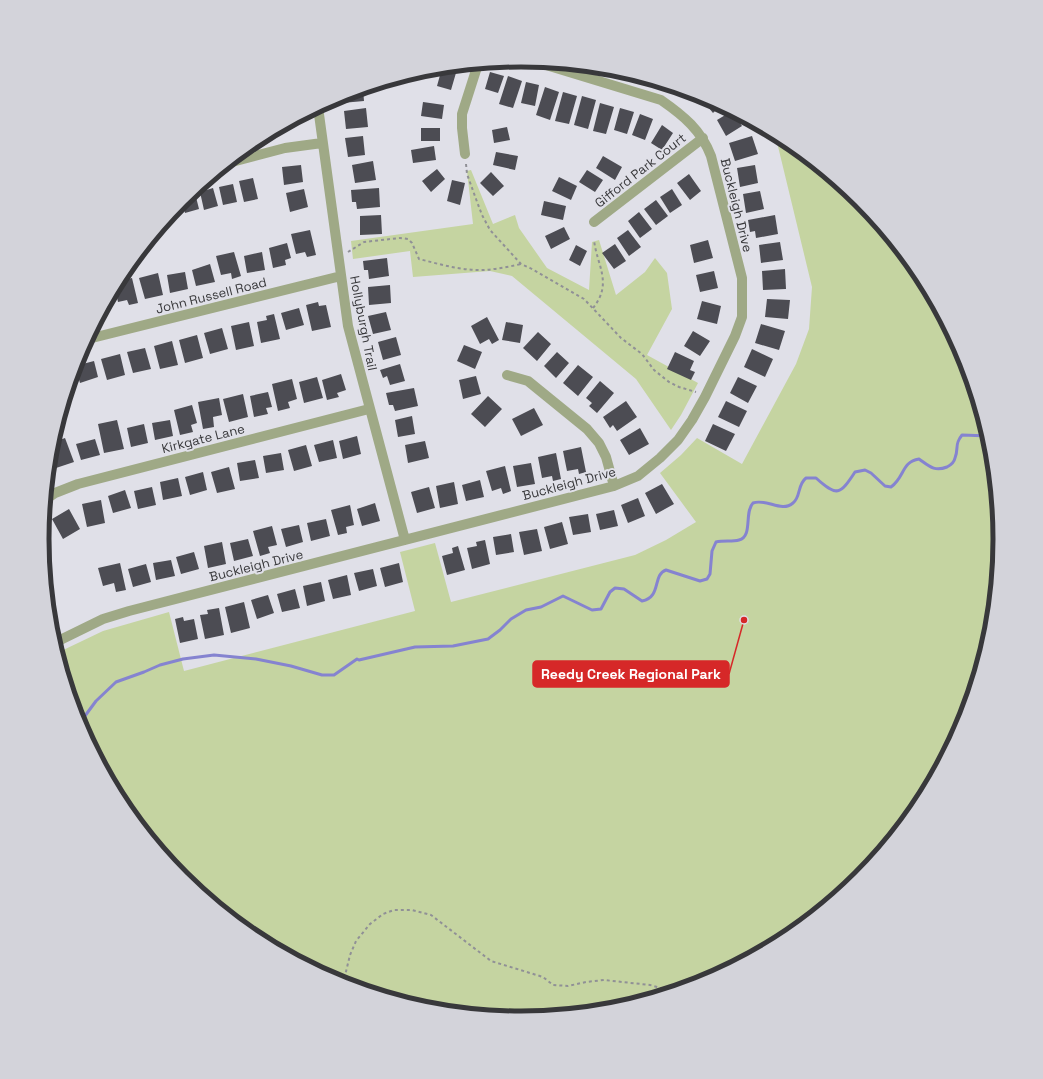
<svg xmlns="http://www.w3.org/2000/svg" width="1043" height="1079" font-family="'Space Grotesk',sans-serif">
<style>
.green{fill:#c5d4a1}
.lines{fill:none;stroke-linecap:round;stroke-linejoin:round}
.stream{stroke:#8583d0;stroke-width:3}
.building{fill:#4c4c53}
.path{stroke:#909096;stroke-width:2;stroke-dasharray:3 3;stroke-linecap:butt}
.minor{stroke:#9fa986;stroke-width:10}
.labels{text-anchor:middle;stroke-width:4;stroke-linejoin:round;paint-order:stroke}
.street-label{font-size:13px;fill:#38383b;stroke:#e0e0e8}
.rim{fill:none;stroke:#38383b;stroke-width:5}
.leader{fill:none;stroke:#d62828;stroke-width:1.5}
.callout-dot{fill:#d62828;stroke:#e0e0e8;stroke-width:1.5}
.callout{fill:#d62828;stroke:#d62828;stroke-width:1.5}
.callout-label{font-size:14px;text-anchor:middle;font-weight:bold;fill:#fff}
</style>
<rect width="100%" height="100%" fill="#e0e0e8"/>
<path class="green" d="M775,134L788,141L861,201L910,261L920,273L965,356L992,446L1001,540L992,633L964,723L920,806L860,879L788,938L705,983L615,1010L521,1019L428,1010L338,982L255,938L182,878L123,806L78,723L75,713L84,710L60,662L57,653L103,631L169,612L184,671L415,611L400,552L435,543L451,602L635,555L666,540L696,522L660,473L681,455L697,438L742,464L796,364L809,329L812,287Z
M471,170L493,224L515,215L519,228L547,268L589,290L592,242L599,240L616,295L645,272L655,258L667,273L672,309L647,355L698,383L681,415L671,430L636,379L512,276L490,271L413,277L410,251L353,259L351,241L473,224L467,171Z"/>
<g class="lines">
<path class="stream" d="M79,724L96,701L116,682L144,672L160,665L183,659L214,655L256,659L291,666L322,675H334L357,659L359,660L415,647L453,646L488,639L500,630L511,619L526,610L541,607L563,596L592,610L601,609L610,592L615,588L624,589L642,601C662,597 652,575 666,570L700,581L707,579L710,574L712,551L716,542C724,540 732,542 739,540C753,537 744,512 753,503C767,498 781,513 793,503C801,497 797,485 806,478H816C837,497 840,495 855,472L865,470L871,473L885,486L891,487C905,477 901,462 919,459C929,466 934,472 947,467C951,465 954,463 955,458C959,448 954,445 962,435L989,436"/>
</g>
<path class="building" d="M458,66L451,90L437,86L442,68Z
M490,72L504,76L498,93L485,89Z
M508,76L522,81L513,108L499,104Z
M526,82L539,85L535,106L521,103Z
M545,87L559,92L550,120L536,115Z
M363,89L364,101L342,103L341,95Z
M687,91L701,95L697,100Z
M563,92L577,96L569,124L555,121Z
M582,96L596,100L588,129L574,125Z
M709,98L721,105L713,113L704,102Z
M423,102L444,105L442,119L421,116Z
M600,103L614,107L606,134L593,131Z
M366,108L368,127L346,129L344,111Z
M620,108L634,112L627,134L614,130Z
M732,111L742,126L726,136L717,120Z
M640,114L653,119L645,140L632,135Z
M293,121V128L275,130Z
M662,125L673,133L662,150L651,143Z
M507,127L510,140L494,143L492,130Z
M421,128H440V141H421Z
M363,136L365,155L348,157L345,138Z
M752,136L758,154L735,161L729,143Z
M434,146L436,160L413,163L411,150Z
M496,152L518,156L515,170L493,165Z
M603,156L622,167L615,180L596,168Z
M373,161L376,180L355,183L352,165Z
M301,165L303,182L284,185L282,167Z
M755,165L758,183L740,187L737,168Z
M437,169L445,179L431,192L422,181Z
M587,170L603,180L595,192L579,182Z
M491,172L504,186L493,196L480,183Z
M689,174L701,191L690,200L677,183Z
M559,177L577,186L571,200L552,191Z
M253,178L258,199L244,202L239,181Z
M452,180L465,183L460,205L447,201Z
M233,184L237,202L223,205L219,187Z
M213,188L218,206L204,210L200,192Z
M379,188L380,207L357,209L356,202H352L351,190Z
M304,189L308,207L290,212L286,193Z
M672,189L682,205L670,213L660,197Z
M760,191L764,209L746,213L743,194Z
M195,193L199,209L185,213L182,201L190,194Z
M656,200L668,216L656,225L644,209Z
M544,201L566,206L563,220L541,215Z
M177,207L180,215L167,220Z
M639,212L652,229L640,238L628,221Z
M381,215L382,234L360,235V216Z
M775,215L778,234L756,238L755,231L750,232L748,220Z
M564,227L570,239L551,249L545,236Z
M310,230L316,255L307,257L305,252L296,254L291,234Z
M628,230L641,247L629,256L617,238Z
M708,240L713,258L694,263L690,245Z
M780,242L783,260L761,263L759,245Z
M287,243L291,258L285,260L286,265L273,268L269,248Z
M615,244L626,261L614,269L602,253Z
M576,245L587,251L580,266L569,260Z
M234,252L241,276L232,279L231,273L221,275L216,256Z
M262,252L265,270L247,273L244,256Z
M387,258L389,276L369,279L368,270H364L363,261Z
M210,264L215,282L196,286L192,270Z
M785,269L786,289L763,290L762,271Z
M714,271L718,288L700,292L696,275Z
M185,272L188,289L170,293L167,275Z
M158,273L163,295L145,299L139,278Z
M132,278L138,303L129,305L127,300L118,302L115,288L119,281Z
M390,285L391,303L369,305L368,287Z
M767,299L790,300L788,319L765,317Z
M702,301L721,306L717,324L697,319Z
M318,302L319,306L326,305L331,327L312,331L306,305Z
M299,308L304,325L286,330L281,313Z
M386,312L391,330L373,334L368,316Z
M274,314L280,339L261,343L257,322L267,320L266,316Z
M487,317L499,340L492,344L489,339L480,344L471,326Z
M249,322L254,346L236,350L231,326Z
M506,322L523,325L520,343L502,340Z
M761,324L785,331L779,350L755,343Z
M222,328L228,349L210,354L204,333Z
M693,331L710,341L700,356L684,346Z
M538,332L551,344L537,361L523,348Z
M197,335L203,358L185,363L179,340Z
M396,337L401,355L383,360L378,342Z
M172,341L178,365L160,369L154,346Z
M464,345L482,352L475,369L457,361Z
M145,348L151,369L133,373L127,352Z
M752,349L773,359L765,377L744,367Z
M557,352L569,363L556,378L544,366Z
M675,352L694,361L690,370L695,372L691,380L667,369Z
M120,354L125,375L107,380L101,359Z
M94,361L98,377L80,383L75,366Z
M400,364L405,381L390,385L387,376L383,378L380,370Z
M578,365L593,377L578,396L563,383Z
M341,374L346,390L337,393L339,397L327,400L322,380Z
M476,376L481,394L463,399L459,380Z
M317,377L323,398L304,403L299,382Z
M738,377L757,386L748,403L730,393Z
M292,379L297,399L288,402L290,408L278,411L272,384Z
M600,381L614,393L597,413L589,406L592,403L586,398Z
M414,388L418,406L395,411L393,405H389L386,393Z
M268,392L272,407L266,408L268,414L254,417L250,396Z
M243,394L248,417L229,422L223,399Z
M488,396L502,409L485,427L471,414Z
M219,398L222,415L213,417L214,427L203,429L198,402Z
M626,401L637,417L617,431L613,425L610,428L603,417Z
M726,401L747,411L739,427L718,417Z
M192,405L197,423L191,425L193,432L180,435L174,410Z
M534,408L543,425L521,436L512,419Z
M412,416L415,434L398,437L395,420Z
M117,420L124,449L104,453L98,424Z
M170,420L173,436L155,440L152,423Z
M144,424L148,443L131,447L127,428Z
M713,424L735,434L726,451L705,441Z
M640,428L649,444L629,455L620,440Z
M357,436L361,454L343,459L339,441Z
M65,438L74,462L56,468L51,453V446L52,443Z
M95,439L100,455L81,460L76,444Z
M333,440L337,458L319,462L314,445Z
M425,441L429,458L408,463L405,445Z
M306,445L312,466L294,471L288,450Z
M581,447L586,472L579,474L578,469L567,471L563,451Z
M281,453L284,470L266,473L263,456Z
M556,453L561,479L553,481L552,476L542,478L538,457Z
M255,460L259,478L240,481L237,463Z
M531,463L535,484L517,487L513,466Z
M505,466L511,491L503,494L501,488L492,491L486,471Z
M229,467L235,489L217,493L211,472Z
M203,472L207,490L190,495L185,477Z
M178,478L182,496L163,500L160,482Z
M480,480L484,497L466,501L462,485Z
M454,482L458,504L440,508L436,486Z
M662,484L674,504L656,514L645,493Z
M152,487L156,505L138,509L134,491Z
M429,487L435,508L417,513L411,492Z
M125,490L131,508L113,513L108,496Z
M638,498L645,516L628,523L621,505Z
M101,500L105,523L87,527L82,504Z
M375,503L380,521L362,526L357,509Z
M350,505L354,525L346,527L347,533L338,535L331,510Z
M69,509L80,529L63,539L52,519Z
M614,510L618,526L600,530L596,514Z
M588,514L591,532L573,535L569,517Z
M326,519L330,536L311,541L307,523Z
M562,522L568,544L550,549L544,527Z
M299,525L303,542L286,547L281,529Z
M272,526L277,545L268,547L270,553L260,556L253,531Z
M537,529L542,551L524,555L519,532Z
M511,534L514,552L496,555L493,537Z
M248,539L253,556L234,561L230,543Z
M485,540L490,564L472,569L467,548L477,546L476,542Z
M222,542L226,564L208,568L204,546Z
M458,546L465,570L447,575L442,556L453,553L452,548Z
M194,552L199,569L181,574L176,557Z
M171,560L175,576L156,580L153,563Z
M120,563L126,590L116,592L114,583L103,586L98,568Z
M399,563L403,582L385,587L380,568Z
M146,564L151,582L133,587L128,569Z
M373,569L377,586L359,591L354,573Z
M347,575L351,595L333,599L328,580Z
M321,582L325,601L307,606L303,586Z
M295,589L300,608L282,612L277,594Z
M268,595L274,613L257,619L251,600Z
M244,602L250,628L231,633L225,607Z
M219,608L224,635L205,639L200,615L208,614L207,610Z
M183,617L184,621L194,619L198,639L180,643L175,619Z"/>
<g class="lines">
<path class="path" d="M466,164L467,174L476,199L482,215L490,230L521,264L530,268L584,299L621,338L642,354L654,370L669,382L679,387L696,392
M348,252L364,242L400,238L408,239L412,243L419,259C443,265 469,273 494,269C503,268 512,266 521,264
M593,308C613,283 597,266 594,240
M343,984L350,955L356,941L370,924L383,914L394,910H412L431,915L491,961L543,977L553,985L568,986L586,982L604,980L650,985L671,991L682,989
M693,986L724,972L804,922L836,899"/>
<path class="minor" d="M318,107L348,326L405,540
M465,154L462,128V114L478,64
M228,163L285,148L322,143
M594,222L703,138
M88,339L341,276
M507,375L528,381L587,429L599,443L606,457L614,486
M46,499L55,493L78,484L369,409
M54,643L103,619L129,611L614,486L638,476L660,458L678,440L692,420L705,397L735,336L742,317V278L711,156C701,130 684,116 661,100L533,61"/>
</g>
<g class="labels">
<g class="street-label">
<text transform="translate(640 170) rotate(-38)" y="5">Gifford Park Court</text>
<text transform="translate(737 205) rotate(76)" y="5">Buckleigh Drive</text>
<text transform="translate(211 295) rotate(-14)" y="5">John Russell Road</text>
<text transform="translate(364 323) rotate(79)" y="5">Hollyburgh Trail</text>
<text transform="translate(203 438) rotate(-14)" y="5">Kirkgate Lane</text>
<text transform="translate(569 483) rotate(-15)" y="5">Buckleigh Drive</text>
<text transform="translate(256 565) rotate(-14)" y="5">Buckleigh Drive</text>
</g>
</g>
<path d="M0 0H1043V1079H0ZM49 539a472 472 0 1 1 944 0a472 472 0 1 1-944 0Z" fill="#d3d3da" fill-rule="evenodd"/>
<path class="rim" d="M49 539a472 472 0 1 1 944 0a472 472 0 1 1-944 0Z"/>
<path class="leader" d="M744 620L729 674"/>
<circle class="callout-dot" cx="744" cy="620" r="4"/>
<rect class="callout" x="533" y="661" width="196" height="26" rx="4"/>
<g class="callout-label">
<text x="631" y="679">Reedy Creek Regional Park</text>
</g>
</svg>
